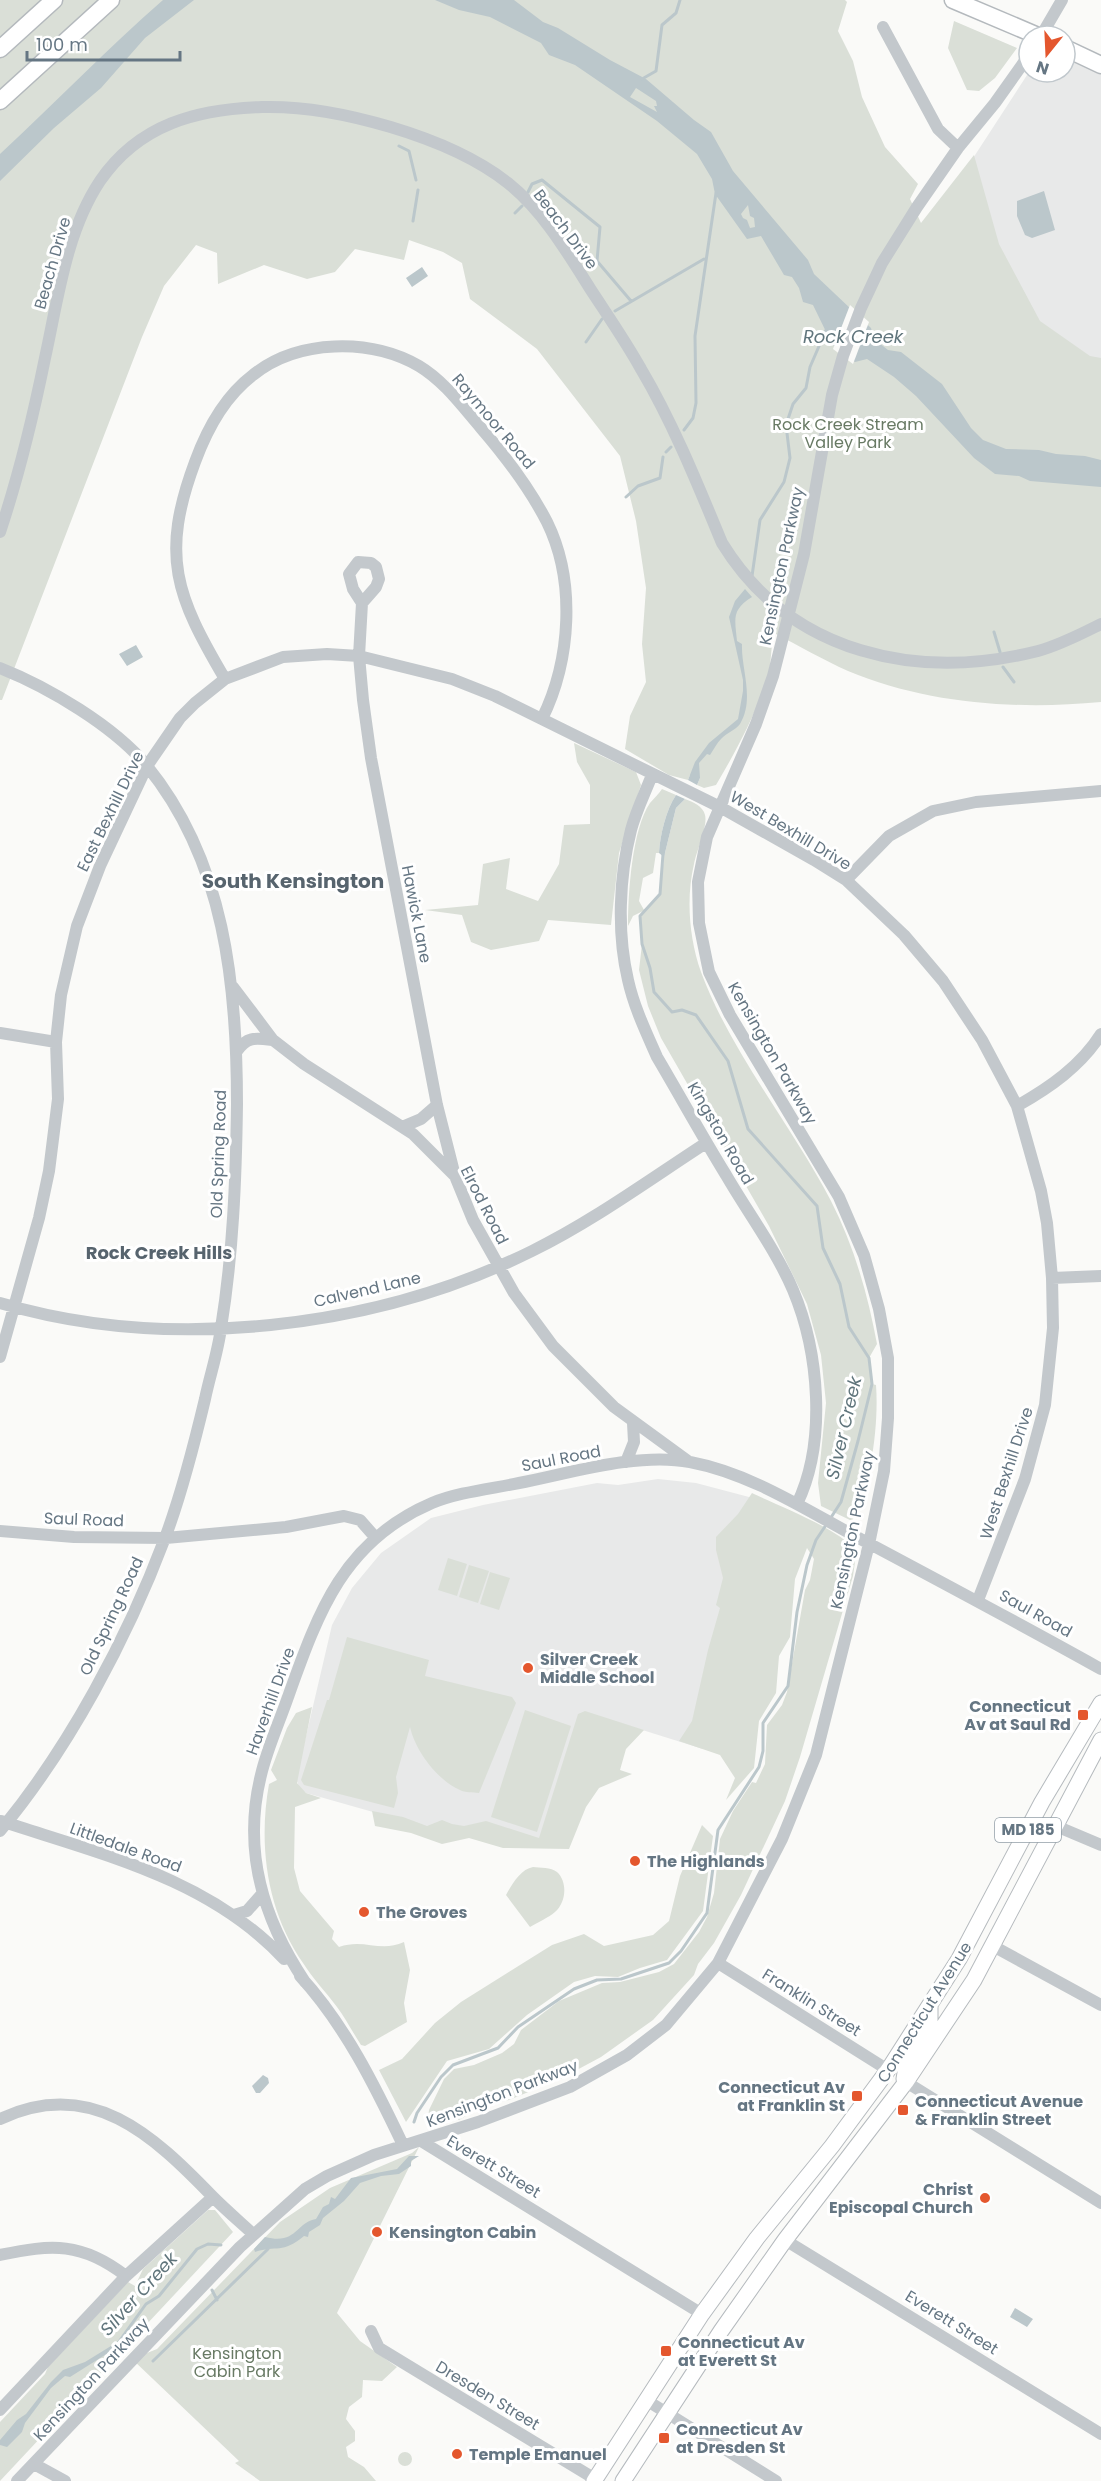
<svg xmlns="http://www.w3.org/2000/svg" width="1101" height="2481" font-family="Poppins,sans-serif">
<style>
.built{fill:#e8e9e9}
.green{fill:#dadfd7}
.water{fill:#bbc7cb;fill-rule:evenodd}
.pier{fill:#fafaf8}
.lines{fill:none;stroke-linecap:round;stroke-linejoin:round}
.stream{stroke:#bbc7cb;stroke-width:3}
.major-casing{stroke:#b5babe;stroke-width:17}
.highway-casing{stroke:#b4b9bd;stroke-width:19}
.minor{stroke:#c3c8cc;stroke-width:12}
.major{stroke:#fff;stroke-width:15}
.highway{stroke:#fff;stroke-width:16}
.poi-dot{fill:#e4572e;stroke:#fff;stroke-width:2}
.labels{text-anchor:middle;stroke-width:6;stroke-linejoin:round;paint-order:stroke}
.shield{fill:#fff;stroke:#939fa8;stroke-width:1.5}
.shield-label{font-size:15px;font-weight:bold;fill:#657683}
.street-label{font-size:16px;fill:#657683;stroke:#fff}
.park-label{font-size:16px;fill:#687a64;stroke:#fff}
.poi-label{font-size:16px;font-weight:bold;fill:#657683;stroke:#fff;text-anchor:start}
.water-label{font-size:18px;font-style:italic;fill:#60757c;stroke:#fff}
.neighbourhood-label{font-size:18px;font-weight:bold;fill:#57646e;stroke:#fff}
.quarter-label{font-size:20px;font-weight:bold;fill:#57646e;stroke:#fff}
</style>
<rect width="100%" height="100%" fill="#fafaf8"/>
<path class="built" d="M1065,57L1101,73V377L1073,367L938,212L1029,72H1065Z
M658,1479L696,1483L749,1497L792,1515L703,1749L585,1712L540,1840L426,1827L306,1793L300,1789L296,1779L332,1625L352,1588L381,1553L431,1518L483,1505L597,1483L618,1485Z"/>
<path class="green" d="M0,0H845L847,2L838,31L853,61L862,97L885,147L918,184L910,199L921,223L974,155L999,244L1040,321L1090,356L1101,358V702C1017,710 927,704 848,671C823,660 798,645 774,633C770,650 772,667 766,684C753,719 735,753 716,785L704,788L697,785L700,778L690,775L688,780L669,775L625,749L630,716L646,682L642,644L646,588L636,521L620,456L537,349L470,299L462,263L443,252L409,240L404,260L355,249L335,272L307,279L264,265L218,284L217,253L196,245L164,286L142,337L2,700H0Z
M954,21L1017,48L995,78L979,91L967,90L948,48Z
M574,743L636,772L641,785L619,853L611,925L548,920L539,941L491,950L471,942L462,915L425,910L478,905L483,864L510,858L506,889L538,901L559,864L564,825L590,824V785L577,762Z
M662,789L676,795C666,810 660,835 659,853H656L653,873L643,878L639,901L644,910L660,894L664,857L676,808L685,799C693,802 703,806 705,815C708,826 696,852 694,864C686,898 689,938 701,972C730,1051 792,1126 831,1201C854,1246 868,1295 877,1344L869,1358L872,1384L876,1385C879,1424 871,1487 852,1521L821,1506L818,1483L826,1403L821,1355L807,1304L769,1226L661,1038L648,1006L639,970L642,944L640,916L643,911L633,916L628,926C628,894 632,829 650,803C654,798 659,794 662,789Z
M752,1493C774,1504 842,1530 853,1549C857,1556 854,1568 853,1576L800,1757L785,1801L741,1895L714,1943L698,1964L694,1975L653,2020L601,2057L560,2079L509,2100L480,2108L459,2120L450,2115L428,2120L429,2110L444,2079L454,2069L474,2065L502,2053L514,2044L521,2030L559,2001L602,1983L620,1982L659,1972L674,1964L699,1932L707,1917L714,1893L720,1839L733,1811L752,1782L756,1783L765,1764L767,1725L782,1705L787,1692L805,1590L810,1580L814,1559L807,1548L795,1579L790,1637L779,1656L776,1693L759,1721L754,1768L726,1800L735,1778L720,1755L679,1741L692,1721L708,1650L720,1608L716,1605L723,1578L716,1550V1537L738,1514Z
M448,1558L467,1564L457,1596L438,1590Z
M469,1565L489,1571L478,1603L459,1597Z
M490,1572L510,1578L499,1610L480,1604Z
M347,1637L429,1660L425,1676L512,1697L516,1703L479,1793C473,1792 465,1793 460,1790C437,1780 415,1750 410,1727L396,1777L398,1793L394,1808L304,1785L301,1780L327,1700H329Z
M312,1707L297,1783L306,1793L321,1798L295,1807L294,1868L300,1891L334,1931L332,1939L339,1947C364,1938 380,1953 404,1942L410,1970L404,2003L407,2022L365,2046L361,2045C353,2033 346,2019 337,2007C326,1992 313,1979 303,1963C267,1911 258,1846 269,1784L277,1780L271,1770L287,1728L296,1713Z
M525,1710L571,1726L537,1832L491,1817Z
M585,1711L644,1730L626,1749L620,1770L632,1774L599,1788L586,1807L569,1849L503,1848L469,1838L442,1844L411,1833L375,1826L372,1811L403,1817L427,1826L442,1820L452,1824L464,1826L486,1821L539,1838L578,1714Z
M702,1825L713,1836L703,1911L667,1960L640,1968L618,1977L595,1976L574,1982L527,2015L489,2049L447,2061L406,2122L379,2070L402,2059L435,2023L461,2002L552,1945L584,1934L604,1946L653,1935L669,1921L680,1876Z
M533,1867C540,1868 551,1867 557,1872C568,1882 566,1903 555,1912C548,1918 538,1922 530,1927L506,1895C512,1884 521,1869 533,1867Z
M419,2147L337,2313L360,2341L397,2367L382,2381L363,2380L362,2397L349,2407L346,2419L355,2431V2441L346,2447L348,2457L364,2467L376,2481H260L235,2463L239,2461L132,2359L157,2349L280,2222L330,2188L412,2153Z
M208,2210H215L233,2232L0,2481V2422L45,2374L48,2367L128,2282L135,2286L143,2269Z
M398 2459a7 7 0 1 1 14 0a7 7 0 1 1-14 0Z"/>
<path class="water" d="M163,0H194L145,38L101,88L54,128L0,181V154C55,103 107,49 163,0Z
M435,0H514L543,22L558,28L610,60L646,79L694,120L711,132L733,171L808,260L814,274L871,328L874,339L888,350L901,352L942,384L971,428L983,440L1006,449L1039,450L1056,454L1085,456L1101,460V487L1030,481L1019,476L995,474L974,458L916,396L894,377L867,359L855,362L832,344L813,305L803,302L799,288L792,277L784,275L761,236L747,239L715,194L712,179L697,154L657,121L575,65L549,55L541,43L490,17L459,10ZM636,88L656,101L657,106H654L657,112L630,97ZM748,205L750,216L754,218L755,227L750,228L747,220L743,218L741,214Z
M1044,191L1055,230L1032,238L1025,235L1017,216V201Z
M422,267L428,276L412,287L406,278Z
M745,589L752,597C731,610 735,619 737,641L742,644C741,669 755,699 740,724C736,730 726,733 721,739C717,743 714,749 710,755L707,754L699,763L700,778L697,785L688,780L695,762L709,743L738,719L743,691V680L729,617L735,601Z
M136,645L143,657L127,666L119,654Z
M676,795L685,799L676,808L664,857L659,853C660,835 666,810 676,795Z
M263,2075L268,2078L269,2083L260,2093H256L252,2086Z
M409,2156H419L411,2161V2166L399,2174L381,2176L360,2183L344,2201L323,2218L320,2225L309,2232L308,2237L304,2236C283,2254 276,2245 255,2252L254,2249L265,2237C297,2245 295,2223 316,2219L323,2207L329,2204L331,2197L335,2199L351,2178L397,2169Z
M1015,2308L1033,2319L1027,2327L1010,2317Z
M111,2346L116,2348L70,2377L65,2376L51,2388L25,2423L22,2432L7,2447L0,2445V2440L17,2420L26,2414L51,2382L63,2370L85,2362Z"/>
<path class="pier" d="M850,305L869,322L853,364L833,349Z"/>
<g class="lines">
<path class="stream" d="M642,79L656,71L662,25L676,13L680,0
M399,146L409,151L416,180
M528,192L532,184L542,180L600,227L597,261L631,301
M515,213L522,206
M413,221L418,190
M615,311L704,259
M586,342L602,319
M684,430L693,418L696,403L695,336L716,193
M666,452L671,447
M626,497L638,486L660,478L663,457
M752,576L760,520L784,482L790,458L786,425L793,404L806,388L810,367L826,330
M994,632L1000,652
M1003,667L1014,682
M663,854L660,894L640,916L642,944L650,968L654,992L672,1012L682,1010L696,1015L728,1061L748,1129L817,1206L823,1248L840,1284L849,1327L869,1358L872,1384L858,1441L841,1502L830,1519
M414,2122L417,2113L441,2077L453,2065L498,2048L518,2027L574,1989L597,1980L621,1979L669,1963L681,1951L707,1913L718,1830L759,1767L763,1751V1723L788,1686L797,1612L807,1565L816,1540L826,1525
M212,2290L217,2300
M110,2349L118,2343L146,2304L159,2296L197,2249L208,2244L221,2245
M153,2361L268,2249"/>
<defs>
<path id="major" d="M904,2079L907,2061L930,2025V2006
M594,2481L702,2314L757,2238L832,2146L888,2070L959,1959L1042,1802L1101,1703
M623,2481L721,2331L785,2240L906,2082L974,1980L1101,1740"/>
<path id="highway" d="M953,0L1038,36
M1065,48L1101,65
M0,49L54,0
M0,101L111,0"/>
</defs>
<use href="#major" class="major-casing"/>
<use href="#highway" class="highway-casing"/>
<path class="minor" d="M883,27L938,129L958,148
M1041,36L1062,0
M0,532C19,475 33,417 45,358C58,299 66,232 100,181C139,124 197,109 262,107C335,105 450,137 508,183C543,211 567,252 591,290C608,316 626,342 641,369C673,423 698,485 722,543C791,655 918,681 1038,651C1060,645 1081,634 1101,624
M362,603L353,589L349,574L358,562L371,563L376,567L379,579L376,587L362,603L359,656L363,700L371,758L437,1105L455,1176
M0,668C48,687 114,726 147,766C225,862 237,985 237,1104C236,1179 233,1254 221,1328C218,1352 210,1375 205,1399C194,1445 182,1493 165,1538C127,1639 69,1748 0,1831
M225,679C176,596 160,556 195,462C207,429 224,397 253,375C298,339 370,338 419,366C444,381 462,406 481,428C506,457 529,487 547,522C576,581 571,660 542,719
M652,775C645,793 636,811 631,830C619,877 617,933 628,980C634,1007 646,1032 657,1057C680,1096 702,1136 726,1175C748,1213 776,1250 793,1290C819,1352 827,1442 797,1504
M846,880L889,836L933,811L976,802L1101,791
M233,987L273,1040L304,1064L413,1134L455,1176L473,1220L514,1293L553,1346L614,1407L688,1461
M0,1033L56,1042
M237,1051C247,1036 256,1038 273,1040
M1017,1106C1049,1088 1081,1066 1101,1034
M402,1127L421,1119L437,1105
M1052,1278L1101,1276
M0,1303C169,1353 375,1329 532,1251C593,1221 649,1180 706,1143
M0,1357L39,1218L49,1171L58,1099L56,1042L61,995L77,926L100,866L147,766L180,718L195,703L225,679L283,657L327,654L359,656L452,679L495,696L720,807L814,860L846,880L904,935L943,981L982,1040L1017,1106L1041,1191L1047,1223L1052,1278L1053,1328L1045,1405L1025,1479L978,1600
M626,1462L634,1442L633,1423
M0,1531L74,1537L166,1538L286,1527L344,1516L360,1520L375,1537
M1,1821C101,1854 210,1879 284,1959
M1056,1826L1101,1845
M234,1915L247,1911L262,1894
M993,1946L1101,2005
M718,1963L888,2070
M300,1976C345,2025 375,2086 403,2145
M305,1982C263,1919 242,1851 261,1775C267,1749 279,1723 288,1697C318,1613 343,1541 432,1503C459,1492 490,1489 519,1483C571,1473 637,1452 690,1462C754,1474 812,1514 870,1544C947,1585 1024,1626 1101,1669
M906,2082L1101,2203
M0,2119C91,2076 153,2135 213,2197C226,2210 240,2222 253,2234
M421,2141L702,2314
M785,2240L1101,2434
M0,2255C52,2244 82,2242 126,2276
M371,2331L379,2348L595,2479
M646,2400L776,2481
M0,2410L126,2276L213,2197
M34,2464L65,2481
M17,2481L240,2247L305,2189L327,2176L374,2155L478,2122L570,2087L627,2055L666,2025L718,1963L782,1839L816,1755L869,1544L884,1471L888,1418V1358L879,1309L864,1255L839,1197L730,1015L709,972L699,923L698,882L707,837L756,724L773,676L804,554L832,395L843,356L861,308L882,263L917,207L958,148L995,103L1029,55"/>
<use href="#major" class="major"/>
<use href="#highway" class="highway"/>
</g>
<g class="poi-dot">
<circle cx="528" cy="1668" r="6"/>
<rect x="1077" y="1709" width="12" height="12" rx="3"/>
<circle cx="635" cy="1861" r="6"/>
<circle cx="364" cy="1912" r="6"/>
<rect x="851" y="2090" width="12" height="12" rx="3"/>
<rect x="897" y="2104" width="12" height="12" rx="3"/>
<circle cx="985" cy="2198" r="6"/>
<circle cx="377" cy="2232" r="6"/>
<rect x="660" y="2345" width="12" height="12" rx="3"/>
<rect x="658" y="2432" width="12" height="12" rx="3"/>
<circle cx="457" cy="2454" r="6"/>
</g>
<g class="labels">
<rect class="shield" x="995" y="1818" width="66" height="24" rx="4.5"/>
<g class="shield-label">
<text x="1028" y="1835">MD 185</text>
</g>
<g class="street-label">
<text transform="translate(566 229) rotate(53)" y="6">Beach Drive</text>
<text transform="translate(52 263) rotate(-74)" y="6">Beach Drive</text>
<text transform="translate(494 421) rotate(50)" y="6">Raymoor Road</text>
<text transform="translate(781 566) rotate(-78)" y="6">Kensington Parkway</text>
<text transform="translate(110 811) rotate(-64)" y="6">East Bexhill Drive</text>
<text transform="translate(791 830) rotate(31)" y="6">West Bexhill Drive</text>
<text transform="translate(417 914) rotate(79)" y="6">Hawick Lane</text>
<text transform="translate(773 1053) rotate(60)" y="6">Kensington Parkway</text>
<text transform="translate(721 1133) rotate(60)" y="6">Kingston Road</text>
<text transform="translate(218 1154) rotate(-88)" y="6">Old Spring Road</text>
<text transform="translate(485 1205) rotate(63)" y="6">Elrod Road</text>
<text transform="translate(367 1289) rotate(-13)" y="6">Calvend Lane</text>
<text transform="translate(561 1458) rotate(-11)" y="6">Saul Road</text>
<text transform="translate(1006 1473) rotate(-72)" y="6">West Bexhill Drive</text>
<text transform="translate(84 1519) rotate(2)" y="6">Saul Road</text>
<text transform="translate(852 1530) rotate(-78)" y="6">Kensington Parkway</text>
<text transform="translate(1036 1613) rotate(29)" y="6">Saul Road</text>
<text transform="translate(111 1616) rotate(-65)" y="6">Old Spring Road</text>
<text transform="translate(270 1701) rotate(-70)" y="6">Haverhill Drive</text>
<text transform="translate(126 1847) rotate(20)" y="6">Littledale Road</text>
<text transform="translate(812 2002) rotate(32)" y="6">Franklin Street</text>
<text transform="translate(924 2012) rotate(-58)" y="6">Connecticut Avenue</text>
<text transform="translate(502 2093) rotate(-21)" y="6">Kensington Parkway</text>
<text transform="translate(494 2166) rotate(31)" y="6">Everett Street</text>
<text transform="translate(952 2322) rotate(32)" y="6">Everett Street</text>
<text transform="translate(91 2379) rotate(-47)" y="6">Kensington Parkway</text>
<text transform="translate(488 2395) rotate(31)" y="6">Dresden Street</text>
</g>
<g class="park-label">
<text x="848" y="430">Rock Creek Stream<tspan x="848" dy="18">Valley Park</tspan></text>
<text x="237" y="2359">Kensington<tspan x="237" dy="18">Cabin Park</tspan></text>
</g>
<g class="poi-label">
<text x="540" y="1665">Silver Creek<tspan x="540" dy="18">Middle School</tspan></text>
<text x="1071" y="1712" text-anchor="end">Connecticut<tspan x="1071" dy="18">Av at Saul Rd</tspan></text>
<text x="647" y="1867">The Highlands</text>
<text x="376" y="1918">The Groves</text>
<text x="845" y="2093" text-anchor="end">Connecticut Av<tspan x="845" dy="18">at Franklin St</tspan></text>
<text x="915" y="2107">Connecticut Avenue<tspan x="915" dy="18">&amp; Franklin Street</tspan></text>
<text x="973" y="2195" text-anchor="end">Christ<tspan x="973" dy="18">Episcopal Church</tspan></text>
<text x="389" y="2238">Kensington Cabin</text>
<text x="678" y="2348">Connecticut Av<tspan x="678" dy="18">at Everett St</tspan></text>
<text x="676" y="2435">Connecticut Av<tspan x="676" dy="18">at Dresden St</tspan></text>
<text x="469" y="2460">Temple Emanuel</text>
</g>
<g class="water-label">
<text x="853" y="343">Rock Creek</text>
<text transform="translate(844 1428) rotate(-77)" y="6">Silver Creek</text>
<text transform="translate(139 2294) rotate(-48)" y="6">Silver Creek</text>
</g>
<g class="neighbourhood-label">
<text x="159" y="1259">Rock Creek Hills</text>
</g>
<g class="quarter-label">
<text x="293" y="888">South Kensington</text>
</g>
</g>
<g transform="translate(1047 54) rotate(198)"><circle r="28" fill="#ffffff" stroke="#c1c8cd" stroke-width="1.5"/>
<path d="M0-4.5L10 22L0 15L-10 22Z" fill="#e4572e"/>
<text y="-9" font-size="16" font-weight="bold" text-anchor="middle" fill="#657683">N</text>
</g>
<path d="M27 51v9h153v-9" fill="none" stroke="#657683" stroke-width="3"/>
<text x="36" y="51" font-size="18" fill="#657683" stroke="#ffffff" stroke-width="4.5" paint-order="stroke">100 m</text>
</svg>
